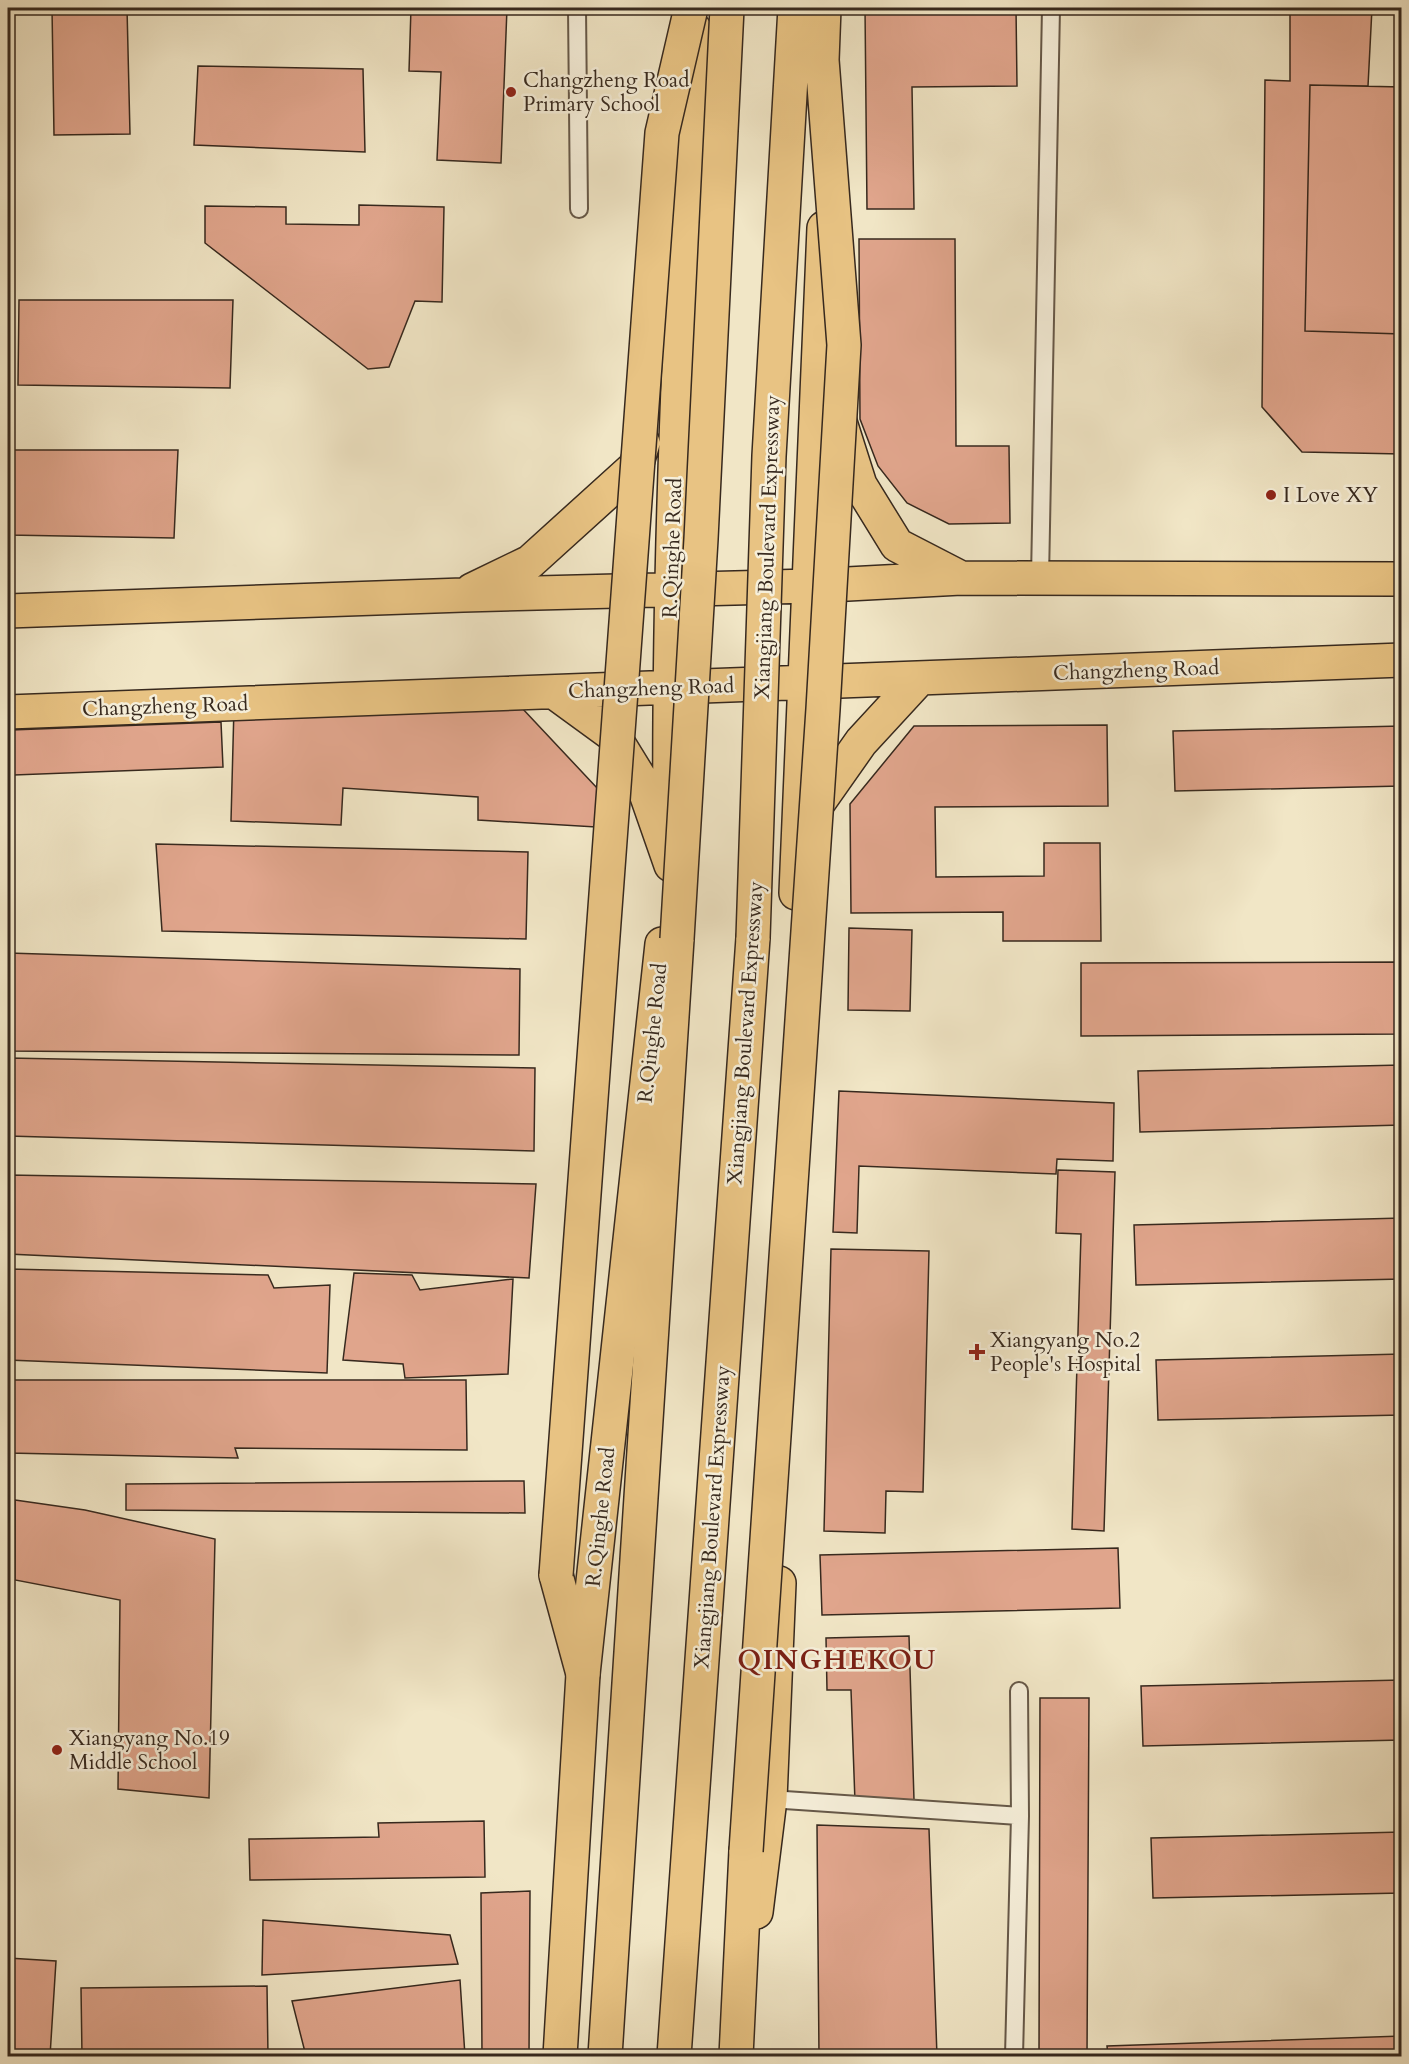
<svg xmlns="http://www.w3.org/2000/svg" width="1409" height="2064" font-family="Cardo,serif">
<style>
.building{fill:#e0a58c;stroke:#37291e;stroke-width:1.5}
.lines{fill:none;stroke-linecap:round;stroke-linejoin:round}
.service-casing{stroke:#665848;stroke-width:20}
.primary-casing{stroke:#37291e;stroke-width:36}
.trunk-casing{stroke:#37291e;stroke-width:36}
.service{stroke:#f6efda;stroke-width:16}
.primary{stroke:#e8c383;stroke-width:33}
.trunk{stroke:#e8c383;stroke-width:33}
.trunk-bridge-casing{stroke:#37291e;stroke-width:36;stroke-linecap:butt}
.trunk-bridge{stroke:#e8c383;stroke-width:33}
.poi-dot{fill:#8f2418;stroke:#f6efda;stroke-width:2}
.labels{text-anchor:middle;stroke-width:5;stroke-linejoin:round;paint-order:stroke}
.poi-label{font-size:21px;fill:#37291e;stroke:#f6efda;text-anchor:start}
.street-label{font-size:21px;fill:#37291e;stroke:#f6efda}
.district-label{font-size:27px;font-weight:bold;letter-spacing:1.5px;fill:#7a1f14;stroke:#f6efda}
</style>
<rect width="100%" height="100%" fill="#f1e6c6"/>
<filter id="stains"><feTurbulence type="fractalNoise" baseFrequency=".00333" numOctaves="4"/><feColorMatrix values="0 0 0 0 .2 0 0 0 0 .09 0 0 0 0 .02 0 0 0 .5 -.17"/></filter>
<radialGradient id="worn" r=".72"><stop offset=".6" stop-color="#630" stop-opacity="0"/><stop offset="1" stop-color="#630" stop-opacity=".3"/></radialGradient>
<path class="building" d="M52,8H127L130,134L54,135Z
M411,8H507L501,163L437,160L441,72L409,71Z
M865,8H1016L1017,86L912,87L914,209H867Z
M1290,8H1372L1368,86L1310,85L1305,331L1402,334V454L1302,452L1262,407L1265,80L1290,81Z
M198,66L363,69L365,152L194,145Z
M1310,85L1402,87V334L1305,331Z
M359,205L444,207L442,302L415,301L389,367L368,369L205,243V206L286,207V224L359,225Z
M859,239H955L956,446H1009L1010,523L949,524L907,503L878,466L860,419Z
M19,300H233L230,388L18,385Z
M8,450H178L174,538L8,535Z
M234,707H521L598,789L596,827L478,820V797L343,788L341,825L231,821Z
M221,722L223,767L14,775L11,730Z
M1107,725L1108,806L935,807L936,877L1044,876V843H1100L1101,941H1003V912L851,913L850,804L914,726Z
M1402,726V786L1175,791L1173,731Z
M156,844L528,852L526,939L162,931Z
M849,928L912,930L910,1011L848,1010Z
M8,953L520,969L519,1055L8,1051Z
M1402,962V1034L1081,1036V963Z
M8,1058L535,1068L534,1151L8,1136Z
M1402,1065V1125L1140,1132L1138,1071Z
M839,1091L1114,1103L1113,1161L1057,1159L1056,1174L859,1166L857,1233L833,1232Z
M1058,1170L1115,1172L1104,1531L1072,1529L1081,1234L1056,1233Z
M8,1175L536,1184L529,1278L8,1254Z
M1402,1218V1279L1136,1285L1134,1225Z
M831,1249L929,1251L923,1492L886,1491L885,1533L824,1531Z
M8,1269L268,1275L274,1288L330,1285L327,1373L8,1360Z
M354,1273L412,1275L420,1290L513,1279L508,1374L405,1378L403,1364L343,1360Z
M1402,1354V1415L1158,1420L1156,1360Z
M8,1380H466L467,1450L235,1448L238,1458L8,1453Z
M524,1481L525,1513L126,1510V1484Z
M15,1500L85,1510L215,1539L209,1798L118,1789L120,1600L15,1580Z
M1118,1548L1120,1608L822,1615L820,1555Z
M909,1636L914,1800L855,1802L851,1690H827L826,1638Z
M1402,1680V1740L1143,1746L1141,1686Z
M1040,1698H1089L1087,2056H1039Z
M484,1821L485,1877L250,1880L249,1839L379,1837L378,1823Z
M817,1825L929,1829L937,2056H819Z
M1402,1832V1893L1153,1898L1151,1838Z
M530,1891L529,2056H482L481,1893Z
M263,1920L450,1935L458,1964L262,1975Z
M8,1958L56,1961L50,2056H11L14,2014H8Z
M460,1980L465,2056H306L292,2001Z
M267,1986L268,2056H82L81,1988Z
M1402,2036V2056H1108L1107,2046Z"/>
<g class="lines">
<defs>
<path id="service" d="M577,8L579,209
M1040,578L1051,8
M770,1799L1020,1816
M1014,2056L1020,1816L1019,1691"/>
<path id="primary" d="M840,422L860,485L897,545L959,577
M472,590L530,562L636,466L643,443
M8,611L463,595L810,586L961,578L1402,579
M554,692L613,735L642,782L671,865
M8,712L1402,660
M809,816L861,742L920,678
M670,824C668,559 681,295 695,30
M796,893L824,228
M756,1912L770,1799L779,1583
M560,2056L583,1674L662,944"/>
<path id="trunk" d="M556,1575L583,1674
M605,2056L677,939
M674,2056L753,938
M736,2056L746,1851"/>
</defs>
<use href="#service" class="service-casing"/>
<use href="#primary" class="primary-casing"/>
<use href="#trunk" class="trunk-casing"/>
<use href="#service" class="service"/>
<use href="#primary" class="primary"/>
<use href="#trunk" class="trunk"/>
<defs>
<path id="trunk-bridge" d="M753,938L769,456L795,8
M677,939L701,539L727,8
M556,1575L662,133L691,8
M746,1851L823,709L844,345L822,60L824,8"/>
</defs>
<use href="#trunk-bridge" class="trunk-bridge-casing"/>
<use href="#trunk-bridge" class="trunk-bridge"/>
</g>
<g class="poi-dot">
<circle cx="511" cy="92" r="6"/>
<circle cx="1271" cy="495" r="6"/>
<path d="M974 1343h6v6h6v6h-6v6h-6v-6h-6v-6h6z"/>
<circle cx="57" cy="1750" r="6"/>
</g>
<g class="labels">
<g class="poi-label">
<text x="523" y="87">Changzheng Road<tspan x="523" dy="24">Primary School</tspan></text>
<text x="1283" y="502">I Love XY</text>
<text x="990" y="1347">Xiangyang No.2<tspan x="990" dy="24">People's Hospital</tspan></text>
<text x="69" y="1745">Xiangyang No.19<tspan x="69" dy="24">Middle School</tspan></text>
</g>
<g class="street-label">
<text transform="translate(767 547) rotate(-88)" y="7">Xiangjiang Boulevard Expressway</text>
<text transform="translate(672 548) rotate(-88)" y="7">R.Qinghe Road</text>
<text transform="translate(1136 670) rotate(-2)" y="7">Changzheng Road</text>
<text transform="translate(651 688) rotate(-2)" y="7">Changzheng Road</text>
<text transform="translate(165 706) rotate(-2)" y="7">Changzheng Road</text>
<text transform="translate(652 1033) rotate(-84)" y="7">R.Qinghe Road</text>
<text transform="translate(745 1033) rotate(-86)" y="7">Xiangjiang Boulevard Expressway</text>
<text transform="translate(600 1517) rotate(-84)" y="7">R.Qinghe Road</text>
<text transform="translate(712 1517) rotate(-86)" y="7">Xiangjiang Boulevard Expressway</text>
</g>
<g class="district-label">
<text x="837" y="1669">QINGHEKOU</text>
</g>
</g>
<rect width="1409" height="2064" fill="none" stroke="#f1e6c6" stroke-width="30"/>
<rect x="9" y="9" width="1391" height="2046" fill="none" stroke="#37291e" stroke-width="3"/>
<rect x="15" y="15" width="1379" height="2034" fill="none" stroke="#37291e" stroke-width="1.5"/>
<rect width="100%" height="100%" filter="url(#stains)"/>
<rect width="100%" height="100%" fill="url(#worn)"/>
</svg>
